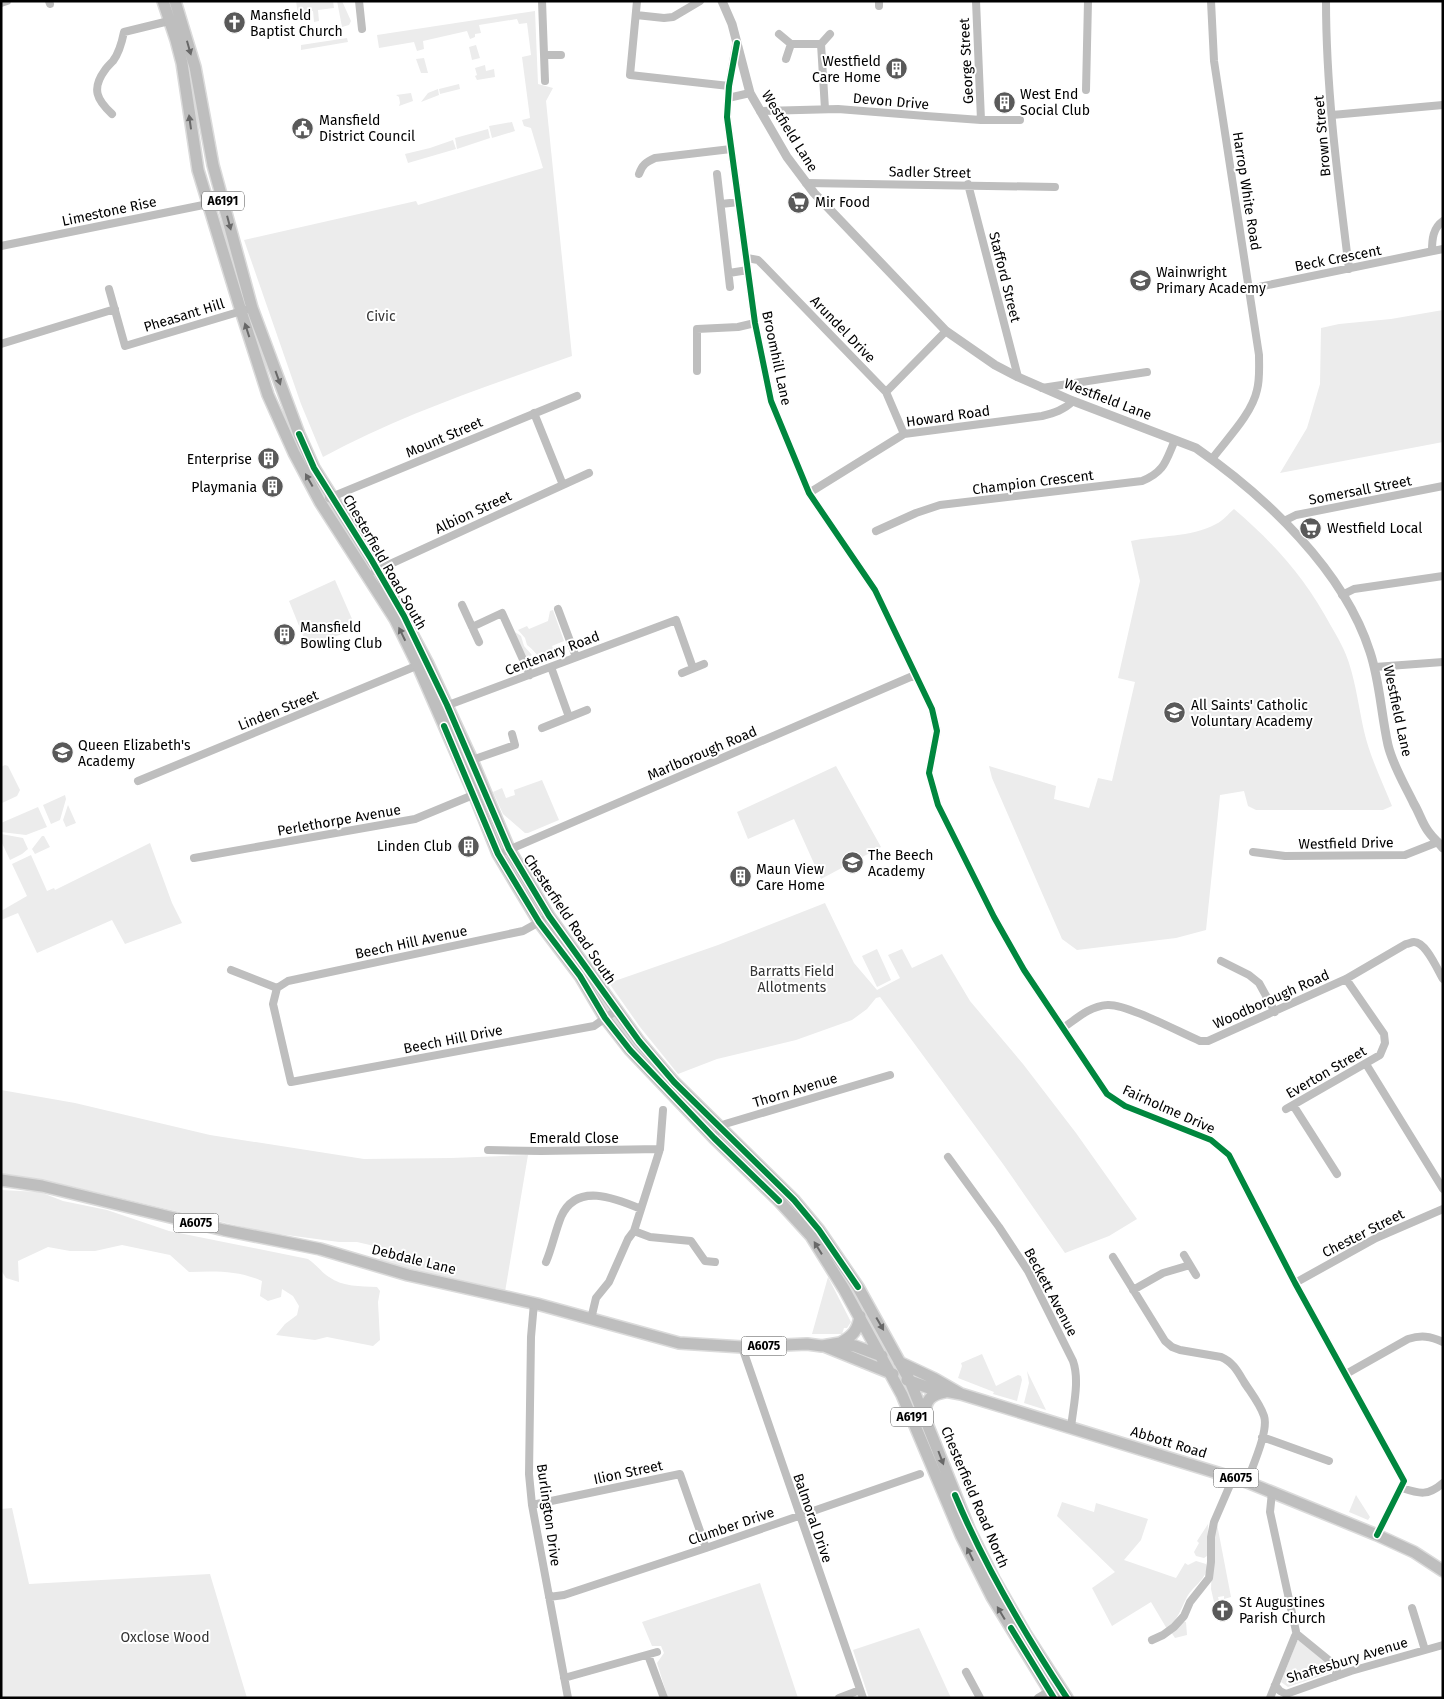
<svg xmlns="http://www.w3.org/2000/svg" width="1444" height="1699" font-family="'Fira Sans',sans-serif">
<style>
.green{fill:#ececec}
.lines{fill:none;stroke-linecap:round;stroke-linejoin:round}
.primary-casing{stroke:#dbdbdb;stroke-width:14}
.minor{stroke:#bebebe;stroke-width:8}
.tertiary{stroke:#bebebe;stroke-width:9}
.primary{stroke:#bebebe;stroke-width:11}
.cycleway-casing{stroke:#fff;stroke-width:9}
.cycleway{stroke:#00873e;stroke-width:6}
.oneway{fill:#686868}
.labels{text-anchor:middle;stroke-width:4;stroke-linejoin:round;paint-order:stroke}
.shield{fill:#fff;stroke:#4c4c4c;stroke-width:1}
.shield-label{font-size:12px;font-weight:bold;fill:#000}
.poi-label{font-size:14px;fill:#000;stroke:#fff;text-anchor:start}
.street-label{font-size:14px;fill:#000;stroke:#fff}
.park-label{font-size:14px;fill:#333;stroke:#fff}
</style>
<rect width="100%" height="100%" fill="#fff"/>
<path class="green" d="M296,1H333L334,8L318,10L319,21L314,22L313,11L298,14Z
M337,1H342L351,21L349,25L342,27Z
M535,11L538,84L553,88L546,101L572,356C488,386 402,414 323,457L301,404L244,240L416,201L418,205L543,168L531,128L524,126L522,120L530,118L522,57L531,55L527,23L519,24L517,19L479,25L481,33L475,34V37L470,39L467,31L423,41L424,49L417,51L414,42L379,48L377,35Z
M347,38L348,42L301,50V45Z
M476,45L480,58L472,60L469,47Z
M424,58L428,73H421L416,59Z
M485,65L486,71L494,69L495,77L477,80L475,76L477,75L475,68Z
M459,84L460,89L440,94L439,89Z
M438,89L439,95L421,102L428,93Z
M411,93L413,101L399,106L400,103L399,97L396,95Z
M512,122L515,131L492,138L489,126Z
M488,129L490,138L457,149L455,138Z
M453,140L456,149L408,163L405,154L430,148Z
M1443,310V442L1280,473L1307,428L1320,384L1321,328L1339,324L1391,319Z
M1234,509C1275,544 1305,578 1331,626C1338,638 1345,650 1349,663C1356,685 1359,708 1364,731C1370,757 1382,781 1392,806L1383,810H1256L1248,806L1244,791L1220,795L1206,930L1176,938L1077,950L1062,939L992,778L989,766L1056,786L1054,799L1089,808L1098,778L1112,781L1135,682L1118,678L1140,581L1131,541C1159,535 1190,538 1216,524C1223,521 1228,514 1234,509Z
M335,580L356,628L308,648L289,601Z
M553,610L564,641L552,646L557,657L544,662C538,657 534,650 527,645L525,638L518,630L527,626L529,629L548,621L550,611Z
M515,632L521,636L524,646L532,655L526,658Z
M5,765L8,766L20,790L17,796L2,803L1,767Z
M836,766L881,847L821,879L794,819L748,839L737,812Z
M542,780L559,820L528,833H525L503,814L493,792L502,788L506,798L515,795L514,790Z
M65,795L66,799L60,820L51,824L43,805Z
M68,805L76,823L66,827L63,820Z
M38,807L47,827L26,835L1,832V823Z
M1,834L23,838L28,849L22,854L10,860L1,841Z
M42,836H44L50,847L35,854L32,849Z
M150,843L172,903L182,923L125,944L112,920L37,953L18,913L1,920V911L27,896L12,864L31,855L47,891L54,888L55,890Z
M825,903L854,963L877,990L900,978L888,955L902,949L912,968L942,954L970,1001L1023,1064L1076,1133L1137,1219L1109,1236L1065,1253L1003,1164L880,997L876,998L867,1009L852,1020L796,1040L717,1059L678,1074L640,1027L609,983L718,945Z
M877,949L891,980L877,987L862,956Z
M1,1090L75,1103L210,1135L364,1159L451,1158L528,1155L505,1292L379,1261L383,1248L357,1242H339L264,1232L44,1180L1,1174Z
M1,1190L40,1192L63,1201L107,1210L169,1231L308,1259C316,1264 321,1272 329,1277C343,1287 360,1286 377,1287L380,1291L378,1302L380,1340L373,1346L327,1337L315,1340L276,1335L285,1324L297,1315L299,1306L293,1296L282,1289L281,1297L268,1301L260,1296L262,1281C238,1270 214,1271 189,1272L170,1255L122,1245L95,1251H70L48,1247L18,1261L19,1282L6,1278L1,1270Z
M828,1277L851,1322L847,1328H844L842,1334H812Z
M982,1354L996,1386L1018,1375L1021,1376L1022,1380L1017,1401L993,1394L994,1392L958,1378L962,1366L961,1363Z
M1027,1371L1046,1410L1024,1403L1029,1383Z
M1356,1495L1370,1517L1368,1520L1349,1512Z
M1062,1502L1094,1512L1096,1503L1148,1519L1141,1540L1124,1560L1176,1578L1185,1563L1188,1565L1196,1561L1206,1564L1207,1567C1205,1582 1192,1586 1186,1599C1179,1613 1179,1617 1167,1629L1151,1602L1112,1626L1092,1588L1115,1572L1057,1516Z
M12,1508L29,1584L210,1574L247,1698H1V1509Z
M1208,1524L1207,1556L1204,1558L1196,1556L1194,1552L1199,1543L1197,1541Z
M1217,1524L1231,1597L1224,1599V1596L1218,1597L1219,1601L1214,1602L1211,1589L1213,1542Z
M760,1583L798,1698H668L657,1663L664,1653L661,1646H652L642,1622Z
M1184,1622H1186L1187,1635L1175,1638L1171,1632Z
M919,1628L951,1698H869L853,1650Z
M1300,1640L1332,1666L1329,1673L1288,1687L1281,1682L1297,1641Z"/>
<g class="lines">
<defs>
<path id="primary" d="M163,1L176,40L182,63L198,170L241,311L268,395L294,453L320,502L395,619L418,666L474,794L498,854L539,922L580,976L605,1018L630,1050L714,1138L779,1201L811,1236L844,1289L902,1395L961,1535L992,1597L1054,1698
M175,1L195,67L213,165L252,308L299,434L314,468L378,570L427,662L472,760L509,849L549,916L639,1041L674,1082L794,1200L819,1230L858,1287L910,1381L970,1531L994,1579L1025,1633L1067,1698
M1,1180L42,1186L224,1230L320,1249L408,1275L537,1304L679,1343L742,1347L807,1344L822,1346L840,1343L855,1346L882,1356
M840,1343C853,1336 858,1330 860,1316
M824,1346L893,1374
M899,1362L935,1379L961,1394
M907,1380L929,1388L961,1394L1247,1482L1377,1535L1414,1552L1443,1571
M925,1416C925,1400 930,1395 945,1392"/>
</defs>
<use href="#primary" class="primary-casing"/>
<path class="minor" d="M49,1L50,4
M359,1L362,29
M542,1L545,81
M637,1L630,75L729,86
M976,1L981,120
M1211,1L1214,61L1259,355C1259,367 1260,379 1257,390C1252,414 1226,440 1212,459
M1326,1C1326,91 1338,180 1349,269
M1,3L7,1
M879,6V1
M636,15L664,18L673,17L700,1
M779,34L791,44L786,59
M791,44H821L825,109
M821,44L830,34
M736,45L729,86L727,117L755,323L771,401L809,493L875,590L932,709L937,731L929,773L938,805L994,917L1024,970L1107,1094L1125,1106L1211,1140L1229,1155L1295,1283L1404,1481L1377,1535
M544,55H561
M1086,90L1088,1
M728,98L750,93
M760,111L838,109L926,116L981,120H1020
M112,114C97,100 91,89 105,70C107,67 110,64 113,61C119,53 122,42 124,32L169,21
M1332,115L1443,105
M639,174C642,165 646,162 655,158L731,149
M717,174L730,287
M806,183L1055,187
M968,184L1018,377
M721,204L739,202
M1,246L223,201
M1432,251C1432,239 1433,228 1443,221
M747,258L758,260L765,267L886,392L904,434
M729,273L748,270
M109,289L125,346L245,310
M1249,289L1443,249
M1,344L115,309
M697,371V329L738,327L755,323
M1042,388L1147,372
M886,392L946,331
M534,413L563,485
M809,493L904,434L1042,416C1054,413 1064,410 1073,401
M329,498L577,396
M1284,521L1296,515L1443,486
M876,531L916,513L940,505L1142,481C1165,472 1166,460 1175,440
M375,571L589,473
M1342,595L1354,589L1443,576
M462,605L479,642
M558,609L576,657
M472,627L502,613L530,675
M551,667L569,717
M1375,667L1443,662
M682,673L704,664
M443,707L676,620L693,668
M542,728L587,710
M472,760L515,745L512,734
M138,781L421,664
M506,851L915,675
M1253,852L1285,856L1405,855L1438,842
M194,858L415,819L478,793
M1221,961L1249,975L1259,983L1275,1012
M231,970L277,988
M277,988L273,1004L291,1082L594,1026L617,1010
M277,988L288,981L523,931L543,920
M1063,1028C1076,1019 1090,1006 1107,1005C1125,1003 1181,1033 1200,1041H1208L1346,979L1406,944C1409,944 1411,942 1414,942C1426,942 1437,969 1443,979
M1366,1064L1443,1189
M1293,1105L1337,1174
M1286,1109L1380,1055L1385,1043L1384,1034L1346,979
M719,1131L725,1124L890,1075
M488,1150L541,1151L660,1149
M948,1157L999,1227L1028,1271L1073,1361C1080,1381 1073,1407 1071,1428
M634,1231L650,1237L691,1241L705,1261L715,1262
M1184,1255L1196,1275
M1113,1257L1165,1341L1172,1347L1180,1350L1221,1357C1233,1362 1238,1372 1244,1382C1251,1393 1260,1404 1264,1416C1269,1431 1252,1467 1247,1482
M546,1262C552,1248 555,1232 561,1217C576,1182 615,1198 641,1209
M1295,1283L1376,1238L1443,1209
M1133,1290L1163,1273L1190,1265
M534,1303L531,1337L529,1474L532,1505L568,1698
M591,1319L596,1298L609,1282L628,1239L634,1231L660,1149L663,1110
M742,1347L863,1698
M1346,1374L1408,1339C1421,1335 1430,1336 1443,1342
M1262,1437L1329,1461
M1402,1488C1420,1494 1428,1496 1443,1483
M1272,1492L1270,1512L1297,1636
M532,1505L680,1474L706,1548
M549,1597L564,1595L706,1548L920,1474
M1412,1608L1425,1650
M1152,1640L1163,1635L1174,1627L1184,1616L1190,1602L1209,1578L1211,1562V1537L1214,1522L1233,1478
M648,1655L664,1698
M966,1672L980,1698
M564,1678L657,1652
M1275,1685L1280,1691L1286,1694L1351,1671L1443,1645
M839,1698L860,1690
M1038,1698L1053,1689
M1270,1698L1295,1636L1298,1635L1336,1666L1337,1671L1335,1677"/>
<path class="tertiary" d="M722,1L732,24L750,93L787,157L814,193L946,331L995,365L1018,377L1073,401L1196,448C1265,496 1344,570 1370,652C1380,682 1381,714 1388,745C1393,766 1405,785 1414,804C1419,812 1422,823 1428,831C1432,837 1438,842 1443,848"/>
<use href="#primary" class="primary"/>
<defs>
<path id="cycleway" d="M737,43L729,86L727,117L755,323L771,401L809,493L875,590L932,709L937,731L929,773L938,805L994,917L1024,970L1107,1094L1125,1106L1211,1140L1229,1155L1295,1283L1404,1481L1377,1535
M299,434L314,468L371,559L404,616L447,705L509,849L549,916L639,1041L674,1082L794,1200L819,1230L858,1287
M444,726L498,854L539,922L580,976L605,1018L630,1050L714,1138L779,1201
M955,1495C985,1567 1024,1633 1067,1698
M1011,1628L1054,1698"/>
</defs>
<use href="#cycleway" class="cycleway-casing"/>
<use href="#cycleway" class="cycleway"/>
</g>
<defs><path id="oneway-solid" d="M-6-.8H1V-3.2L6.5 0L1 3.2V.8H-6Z" transform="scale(1.25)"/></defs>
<g class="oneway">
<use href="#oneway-solid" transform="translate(189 48) rotate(74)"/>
<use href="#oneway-solid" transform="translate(190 122) rotate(-98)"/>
<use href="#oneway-solid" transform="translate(229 223) rotate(75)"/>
<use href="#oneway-solid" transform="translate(247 330) rotate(-108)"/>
<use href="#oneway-solid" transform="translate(278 378) rotate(70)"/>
<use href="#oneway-solid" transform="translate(309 480) rotate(-119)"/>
<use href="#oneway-solid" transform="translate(402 634) rotate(-116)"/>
<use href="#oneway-solid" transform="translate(818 1248) rotate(-122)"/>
<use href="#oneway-solid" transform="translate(880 1324) rotate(60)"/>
<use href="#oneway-solid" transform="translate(941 1458) rotate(69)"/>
<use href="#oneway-solid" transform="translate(970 1554) rotate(-116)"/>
<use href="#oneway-solid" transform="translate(1001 1613) rotate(-121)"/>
</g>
<defs>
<symbol id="church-disc" viewBox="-11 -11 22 22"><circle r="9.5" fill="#595959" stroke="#fff"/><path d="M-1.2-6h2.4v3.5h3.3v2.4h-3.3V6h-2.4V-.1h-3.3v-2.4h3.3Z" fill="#fff"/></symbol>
<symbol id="building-disc" viewBox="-11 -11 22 22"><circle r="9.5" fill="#595959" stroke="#fff"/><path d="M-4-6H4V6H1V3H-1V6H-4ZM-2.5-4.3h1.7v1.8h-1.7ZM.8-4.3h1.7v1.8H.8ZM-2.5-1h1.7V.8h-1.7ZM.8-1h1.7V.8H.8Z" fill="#fff"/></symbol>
<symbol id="civic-disc" viewBox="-11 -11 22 22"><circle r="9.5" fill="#595959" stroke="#fff"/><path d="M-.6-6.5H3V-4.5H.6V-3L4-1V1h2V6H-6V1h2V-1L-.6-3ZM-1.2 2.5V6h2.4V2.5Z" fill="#fff"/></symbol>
<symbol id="supermarket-disc" viewBox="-11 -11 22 22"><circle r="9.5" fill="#595959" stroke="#fff"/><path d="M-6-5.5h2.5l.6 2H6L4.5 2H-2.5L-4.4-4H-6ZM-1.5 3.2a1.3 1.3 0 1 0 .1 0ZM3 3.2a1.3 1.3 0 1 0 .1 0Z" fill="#fff"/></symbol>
<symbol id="school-disc" viewBox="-11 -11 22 22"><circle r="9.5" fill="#595959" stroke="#fff"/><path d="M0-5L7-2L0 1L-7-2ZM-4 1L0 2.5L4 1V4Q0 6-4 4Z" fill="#fff"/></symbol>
</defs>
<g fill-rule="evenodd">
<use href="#church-disc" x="222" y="10" width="25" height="25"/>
<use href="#building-disc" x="884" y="56" width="25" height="25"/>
<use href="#building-disc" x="992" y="90" width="25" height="25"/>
<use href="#civic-disc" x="290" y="116" width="25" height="25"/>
<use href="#supermarket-disc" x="786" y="190" width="25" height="25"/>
<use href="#school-disc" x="1128" y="268" width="25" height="25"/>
<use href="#building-disc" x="256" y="446" width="25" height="25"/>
<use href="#building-disc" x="260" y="474" width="25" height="25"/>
<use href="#supermarket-disc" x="1298" y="516" width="25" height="25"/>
<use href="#building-disc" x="272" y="622" width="25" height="25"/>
<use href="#school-disc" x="1162" y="700" width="25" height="25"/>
<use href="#school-disc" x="50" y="740" width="25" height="25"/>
<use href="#building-disc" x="456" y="834" width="25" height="25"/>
<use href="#school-disc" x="840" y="850" width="25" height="25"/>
<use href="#building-disc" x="728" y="864" width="25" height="25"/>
<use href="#church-disc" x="1210" y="1598" width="25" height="25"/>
</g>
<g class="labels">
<g class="shield">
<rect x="202" y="191.5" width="42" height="19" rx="4"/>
<rect x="173.5" y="1213.5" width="45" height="19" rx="4"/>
<rect x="741.5" y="1336.5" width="45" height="19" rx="4"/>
<rect x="891" y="1407.5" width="42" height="19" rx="4"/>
<rect x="1213.5" y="1468.5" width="45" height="19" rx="4"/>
</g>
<g class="shield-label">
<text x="223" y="205">A6191</text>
<text x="196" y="1227">A6075</text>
<text x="764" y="1350">A6075</text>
<text x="912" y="1421">A6191</text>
<text x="1236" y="1482">A6075</text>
</g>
<g class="poi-label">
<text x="250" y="20">Mansfield<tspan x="250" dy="16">Baptist Church</tspan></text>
<text x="881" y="66" text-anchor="end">Westfield<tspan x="881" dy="16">Care Home</tspan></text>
<text x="1020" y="99">West End<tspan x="1020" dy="16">Social Club</tspan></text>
<text x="319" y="125">Mansfield<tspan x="319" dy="16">District Council</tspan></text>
<text x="815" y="207">Mir Food</text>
<text x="1156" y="277">Wainwright<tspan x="1156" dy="16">Primary Academy</tspan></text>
<text x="252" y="464" text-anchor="end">Enterprise</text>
<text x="257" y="492" text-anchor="end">Playmania</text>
<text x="1327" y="533">Westfield Local</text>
<text x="300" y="632">Mansfield<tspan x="300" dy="16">Bowling Club</tspan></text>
<text x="1191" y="710">All Saints' Catholic<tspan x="1191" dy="16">Voluntary Academy</tspan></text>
<text x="78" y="750">Queen Elizabeth's<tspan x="78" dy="16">Academy</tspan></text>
<text x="452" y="851" text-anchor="end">Linden Club</text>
<text x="868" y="860">The Beech<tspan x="868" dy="16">Academy</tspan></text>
<text x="756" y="874">Maun View<tspan x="756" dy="16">Care Home</tspan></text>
<text x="1239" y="1607">St Augustines<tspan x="1239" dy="16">Parish Church</tspan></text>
</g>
<g class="street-label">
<text transform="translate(966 61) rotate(-93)" y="5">George Street</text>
<text transform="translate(891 101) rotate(5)" y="5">Devon Drive</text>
<text transform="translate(790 131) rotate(58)" y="5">Westfield Lane</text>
<text transform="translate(1322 136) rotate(-95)" y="5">Brown Street</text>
<text transform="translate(930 172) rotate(1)" y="5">Sadler Street</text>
<text transform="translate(1247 191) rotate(81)" y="5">Harrop White Road</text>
<text transform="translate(109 211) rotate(-12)" y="5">Limestone Rise</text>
<text transform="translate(1338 258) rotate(-11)" y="5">Beck Crescent</text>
<text transform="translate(1005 277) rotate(76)" y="5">Stafford Street</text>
<text transform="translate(184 315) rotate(-17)" y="5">Pheasant Hill</text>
<text transform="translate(843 329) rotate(46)" y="5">Arundel Drive</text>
<text transform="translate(777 358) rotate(78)" y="5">Broomhill Lane</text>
<text transform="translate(1108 399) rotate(21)" y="5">Westfield Lane</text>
<text transform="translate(948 416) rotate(-8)" y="5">Howard Road</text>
<text transform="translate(444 437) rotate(-23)" y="5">Mount Street</text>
<text transform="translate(1033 482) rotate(-7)" y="5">Champion Crescent</text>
<text transform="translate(1360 490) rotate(-11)" y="5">Somersall Street</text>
<text transform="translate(473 512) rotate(-25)" y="5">Albion Street</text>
<text transform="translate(385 562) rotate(60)" y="5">Chesterfield Road South</text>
<text transform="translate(552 653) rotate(-21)" y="5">Centenary Road</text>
<text transform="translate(278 710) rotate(-22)" y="5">Linden Street</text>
<text transform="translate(1398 711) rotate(78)" y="5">Westfield Lane</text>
<text transform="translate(702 753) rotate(-23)" y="5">Marlborough Road</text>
<text transform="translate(339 820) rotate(-10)" y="5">Perlethorpe Avenue</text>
<text transform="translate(1346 843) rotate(-1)" y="5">Westfield Drive</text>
<text transform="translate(570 919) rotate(56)" y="5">Chesterfield Road South</text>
<text transform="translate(411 942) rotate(-12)" y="5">Beech Hill Avenue</text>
<text transform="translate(1271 999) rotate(-24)" y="5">Woodborough Road</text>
<text transform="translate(453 1039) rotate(-11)" y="5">Beech Hill Drive</text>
<text transform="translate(1326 1072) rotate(-30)" y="5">Everton Street</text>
<text transform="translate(795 1090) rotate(-17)" y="5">Thorn Avenue</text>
<text transform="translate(1169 1109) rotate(24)" y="5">Fairholme Drive</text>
<text x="574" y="1143">Emerald Close</text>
<text transform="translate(1363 1233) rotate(-27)" y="5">Chester Street</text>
<text transform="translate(414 1259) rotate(14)" y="5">Debdale Lane</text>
<text transform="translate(1051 1292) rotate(62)" y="5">Beckett Avenue</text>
<text transform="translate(1169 1442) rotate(17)" y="5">Abbott Road</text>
<text transform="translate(628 1472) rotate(-12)" y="5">Ilion Street</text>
<text transform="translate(975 1497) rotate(67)" y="5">Chesterfield Road North</text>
<text transform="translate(549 1515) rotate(82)" y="5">Burlington Drive</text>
<text transform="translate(813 1518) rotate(71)" y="5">Balmoral Drive</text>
<text transform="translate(731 1526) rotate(-19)" y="5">Clumber Drive</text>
<text transform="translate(1347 1660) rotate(-17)" y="5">Shaftesbury Avenue</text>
</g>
<g class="park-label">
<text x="381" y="321">Civic</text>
<text x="792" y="976">Barratts Field<tspan x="792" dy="16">Allotments</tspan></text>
<text x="165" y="1642">Oxclose Wood</text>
</g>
</g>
<rect width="1444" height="1699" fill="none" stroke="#000000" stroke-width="5"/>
</svg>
